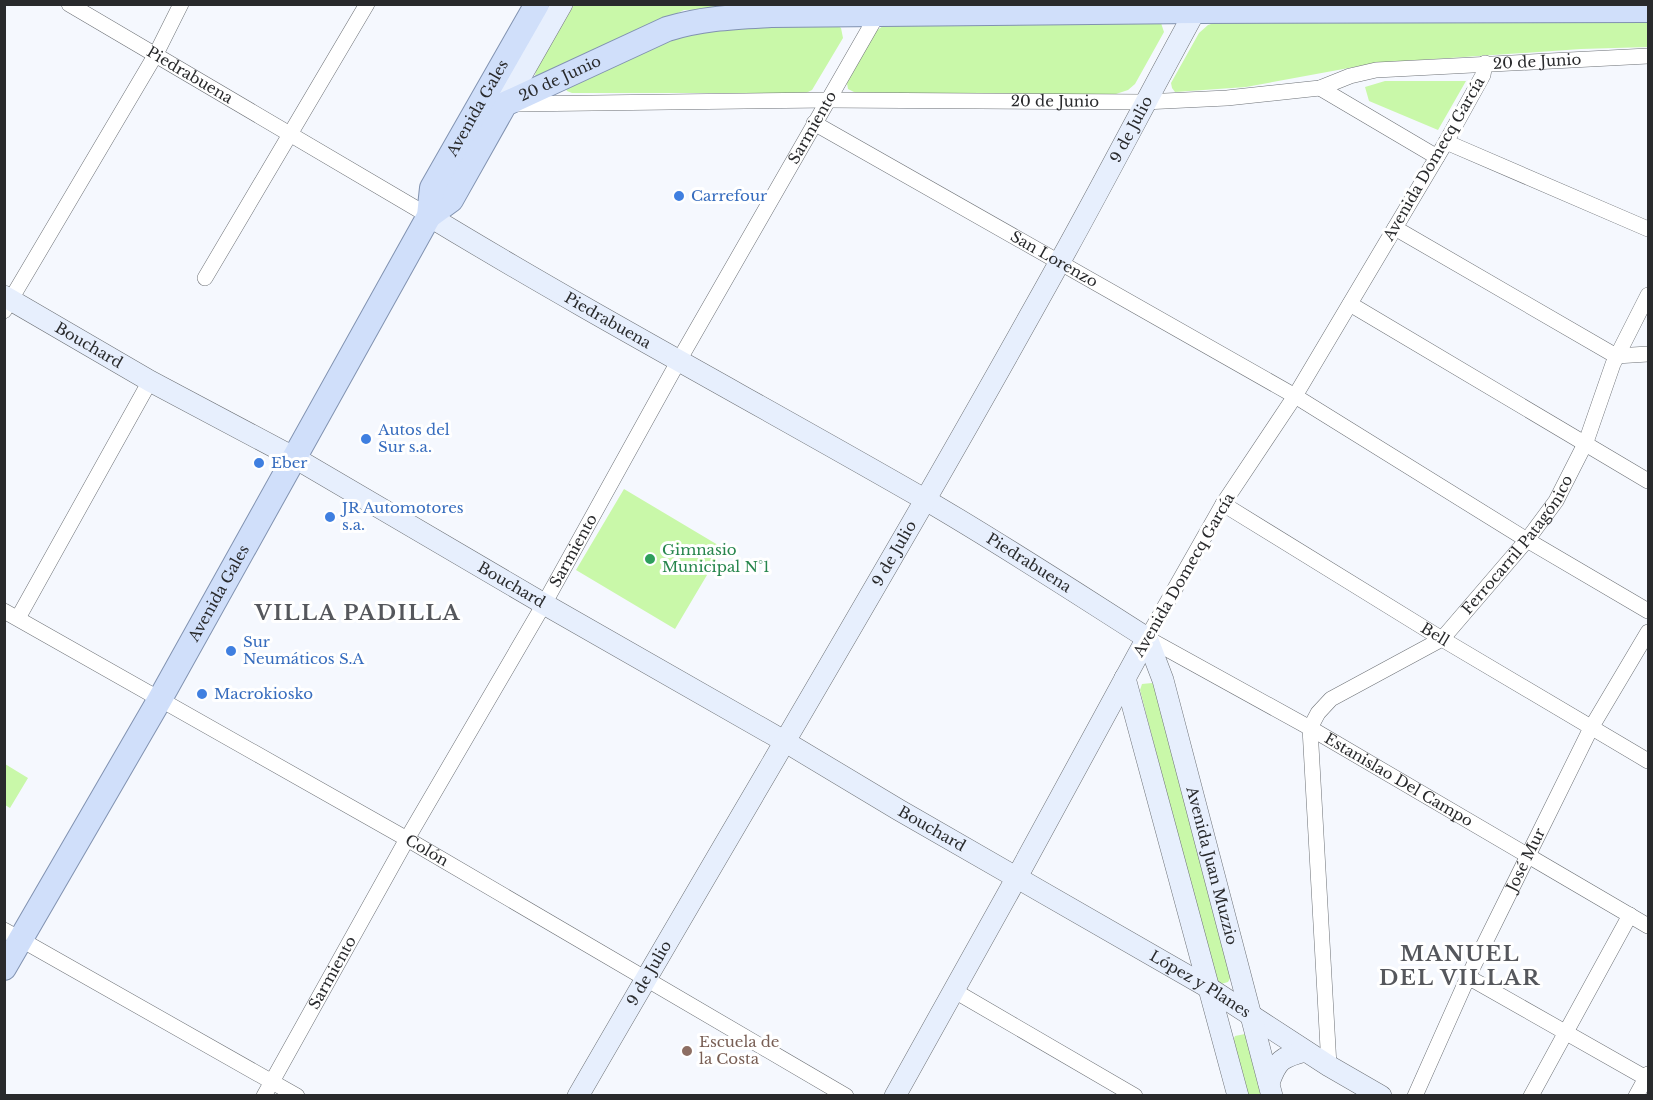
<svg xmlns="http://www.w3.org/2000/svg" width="1653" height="1100" font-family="'Libre Baskerville',serif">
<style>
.green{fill:#c9f8a9}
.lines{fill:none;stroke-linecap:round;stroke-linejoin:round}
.street-casing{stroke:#6d7176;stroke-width:16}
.secondary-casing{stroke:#6d7176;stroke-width:22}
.primary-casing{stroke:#8192b0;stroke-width:26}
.street{stroke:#fff;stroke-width:15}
.secondary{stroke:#e7effd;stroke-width:21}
.primary{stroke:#d0dffa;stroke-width:24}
.shop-dot{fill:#3f7fe0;stroke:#fff;stroke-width:2}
.leisure-dot{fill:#2e9e5b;stroke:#fff;stroke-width:2}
.education-dot{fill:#8d6e63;stroke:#fff;stroke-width:2}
.labels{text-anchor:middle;stroke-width:6;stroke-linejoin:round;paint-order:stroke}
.street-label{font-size:15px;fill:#292a2c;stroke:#fff}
.shop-label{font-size:15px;fill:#366cbe;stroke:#fff;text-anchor:start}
.leisure-label{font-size:15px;fill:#27864d;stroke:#fff;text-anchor:start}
.education-label{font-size:15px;fill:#785e54;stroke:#fff;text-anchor:start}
.district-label{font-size:21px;font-weight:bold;letter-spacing:1.5px;fill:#55575c;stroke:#fff}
</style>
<rect width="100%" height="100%" fill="#f5f8fe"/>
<path class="green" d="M574,5H863L684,10L544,77L538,78L535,76L536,71Z
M1223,20H1648V47L1581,49L1376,63L1246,87L1175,92L1172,88L1171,83L1199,33L1208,25Z
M1161,23L1164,32L1135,84L1128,90L1116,94H858L848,89L847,83L876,31L883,26Z
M836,24L841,28L843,38L812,90L806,93H572L567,91L565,87L653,41L714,25Z
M1385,81H1466L1438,130L1369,101L1365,87Z
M624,489L723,548L675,629L576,570Z
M1152,683L1157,688L1231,977L1228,982L1221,984L1215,981L1140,690L1142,684Z
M5,764L28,778L10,808L5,805Z
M1245,1034L1251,1040L1265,1095H1247L1233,1041L1235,1036Z"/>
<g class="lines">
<defs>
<g id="street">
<path id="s1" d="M69,4L429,216"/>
<path id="s2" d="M1485,63L1483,75L1446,142L1295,396L1223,504L1147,638L1310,728L1648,926"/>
<path d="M1320,88L1437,157"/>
<path id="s3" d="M517,104L827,100L1144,102L1227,98L1320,88L1350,76L1376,70L1648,56"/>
<path id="s4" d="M814,123L1295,396L1527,540L1648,611"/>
<path d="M1446,142L1648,229"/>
<path d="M1395,228L1616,356L1648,354"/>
<path d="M205,278L367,4"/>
<path d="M1350,304L1648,481"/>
<path d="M4,311L156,54L181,4"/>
<path id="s5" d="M1223,504L1442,639L1648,761"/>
<path id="s6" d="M4,611L407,839L846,1096"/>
<path d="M18,618L150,381"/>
<path d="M4,930L297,1096"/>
<path d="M1468,977L1646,1078"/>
<path d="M953,990L1135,1096"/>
<path id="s7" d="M1329,1066L1310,728L1318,713L1331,699L1442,639L1527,540L1556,501L1586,442L1613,364L1648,295"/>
<path id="s8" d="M264,1096L407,839L544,604L678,362L880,10"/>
<path id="s9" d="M1415,1096L1468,977L1591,728L1648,632"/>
<path d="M1531,1096L1630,915"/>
<path d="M1636,1096L1648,1074"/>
</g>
<g id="secondary">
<path d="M505,104L562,4"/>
<path id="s10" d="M429,216C592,315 759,404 924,499C1000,543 1073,591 1147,638"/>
<path id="s11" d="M4,296L150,381L295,458L544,604L784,741L899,810L1209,988L1329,1066L1381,1096"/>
<path id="s12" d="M1147,638L1163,680L1272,1096"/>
<path d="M1125,678L1238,1096"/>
<path d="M1269,1083C1277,1060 1282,1057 1305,1051"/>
<path id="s13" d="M578,1096C738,819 903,545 1058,265C1106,179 1151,91 1199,4"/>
<path d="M895,1096L1017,877L1147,638"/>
</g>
<g id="primary">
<path id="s14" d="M429,216L451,200L505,104L667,29C702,18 735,17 771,15L1196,11L1648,10"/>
<path id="s15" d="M4,968L160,699L429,216L432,188L537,4"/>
</g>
</defs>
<use href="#street" class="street-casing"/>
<use href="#secondary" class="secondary-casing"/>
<use href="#primary" class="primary-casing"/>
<use href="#street" class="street"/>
<use href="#secondary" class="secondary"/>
<use href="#primary" class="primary"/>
</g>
<g class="shop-dot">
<circle cx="679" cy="196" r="6"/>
<circle cx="366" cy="439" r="6"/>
<circle cx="259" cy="463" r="6"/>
<circle cx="330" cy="517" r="6"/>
<circle cx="231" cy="651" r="6"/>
<circle cx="202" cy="694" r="6"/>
</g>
<circle class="leisure-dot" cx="650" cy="559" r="6"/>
<circle class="education-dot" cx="687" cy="1051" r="6"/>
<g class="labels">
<g class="street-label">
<text dy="5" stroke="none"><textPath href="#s3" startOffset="1024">20 de Junio</textPath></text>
<text dy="5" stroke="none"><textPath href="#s1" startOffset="140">Piedrabuena</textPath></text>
<text dy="5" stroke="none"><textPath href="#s14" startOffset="198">20 de Junio</textPath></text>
<text dy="5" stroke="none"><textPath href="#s3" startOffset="538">20 de Junio</textPath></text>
<text dy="5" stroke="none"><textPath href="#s15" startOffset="984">Avenida Gales</textPath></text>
<text dy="5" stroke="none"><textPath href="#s8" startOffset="1113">Sarmiento</textPath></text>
<text dy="5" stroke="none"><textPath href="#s13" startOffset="1114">9 de Julio</textPath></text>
<text transform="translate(1434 159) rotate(-60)" y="5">Avenida Domecq García</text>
<text dy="5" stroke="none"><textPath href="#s4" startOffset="276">San Lorenzo</textPath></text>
<text dy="5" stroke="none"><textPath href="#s10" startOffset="207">Piedrabuena</textPath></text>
<text dy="5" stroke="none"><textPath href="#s11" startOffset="98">Bouchard</textPath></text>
<text dy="5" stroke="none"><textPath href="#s7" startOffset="622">Ferrocarril Patagónico</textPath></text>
<text dy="5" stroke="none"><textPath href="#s8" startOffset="627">Sarmiento</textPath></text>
<text dy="5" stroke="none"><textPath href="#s13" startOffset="628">9 de Julio</textPath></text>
<text dy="5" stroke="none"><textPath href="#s10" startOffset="693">Piedrabuena</textPath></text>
<text transform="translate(1184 575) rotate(-60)" y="5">Avenida Domecq García</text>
<text dy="5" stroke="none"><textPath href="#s11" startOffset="584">Bouchard</textPath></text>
<text dy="5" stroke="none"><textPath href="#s15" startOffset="432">Avenida Gales</textPath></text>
<text dy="5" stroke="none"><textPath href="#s5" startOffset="249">Bell</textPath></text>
<text dy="5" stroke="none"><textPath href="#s2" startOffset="957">Estanislao Del Campo</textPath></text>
<text dy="5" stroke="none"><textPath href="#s11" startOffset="1070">Bouchard</textPath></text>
<text dy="5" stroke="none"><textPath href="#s6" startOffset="486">Colón</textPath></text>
<text dy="5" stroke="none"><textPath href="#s9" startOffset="261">José Mur</textPath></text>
<text dy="5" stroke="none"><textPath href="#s12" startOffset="237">Avenida Juan Muzzio</textPath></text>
<text dy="5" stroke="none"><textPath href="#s8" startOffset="141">Sarmiento</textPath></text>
<text dy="5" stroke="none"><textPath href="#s13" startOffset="142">9 de Julio</textPath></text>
<text dy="5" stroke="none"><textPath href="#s11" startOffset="1380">López y Planes</textPath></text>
</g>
<g class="shop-label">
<text x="691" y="201">Carrefour</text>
<text x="378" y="435">Autos del<tspan x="378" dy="17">Sur s.a.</tspan></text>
<text x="271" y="468">Eber</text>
<text x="342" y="513">JR Automotores<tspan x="342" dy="17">s.a.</tspan></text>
<text x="243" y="647">Sur<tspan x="243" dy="17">Neumáticos S.A</tspan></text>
<text x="214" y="699">Macrokiosko</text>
</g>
<g class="leisure-label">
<text x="662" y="555">Gimnasio<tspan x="662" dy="17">Municipal N°1</tspan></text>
</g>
<g class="education-label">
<text x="699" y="1047">Escuela de<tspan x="699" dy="17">la Costa</tspan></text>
</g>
<g class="district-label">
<text x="358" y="620">VILLA PADILLA</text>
<text x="1460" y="961">MANUEL<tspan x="1460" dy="24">DEL VILLAR</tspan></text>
</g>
</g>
<rect width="1653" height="1100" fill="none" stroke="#292a2c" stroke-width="12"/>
</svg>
